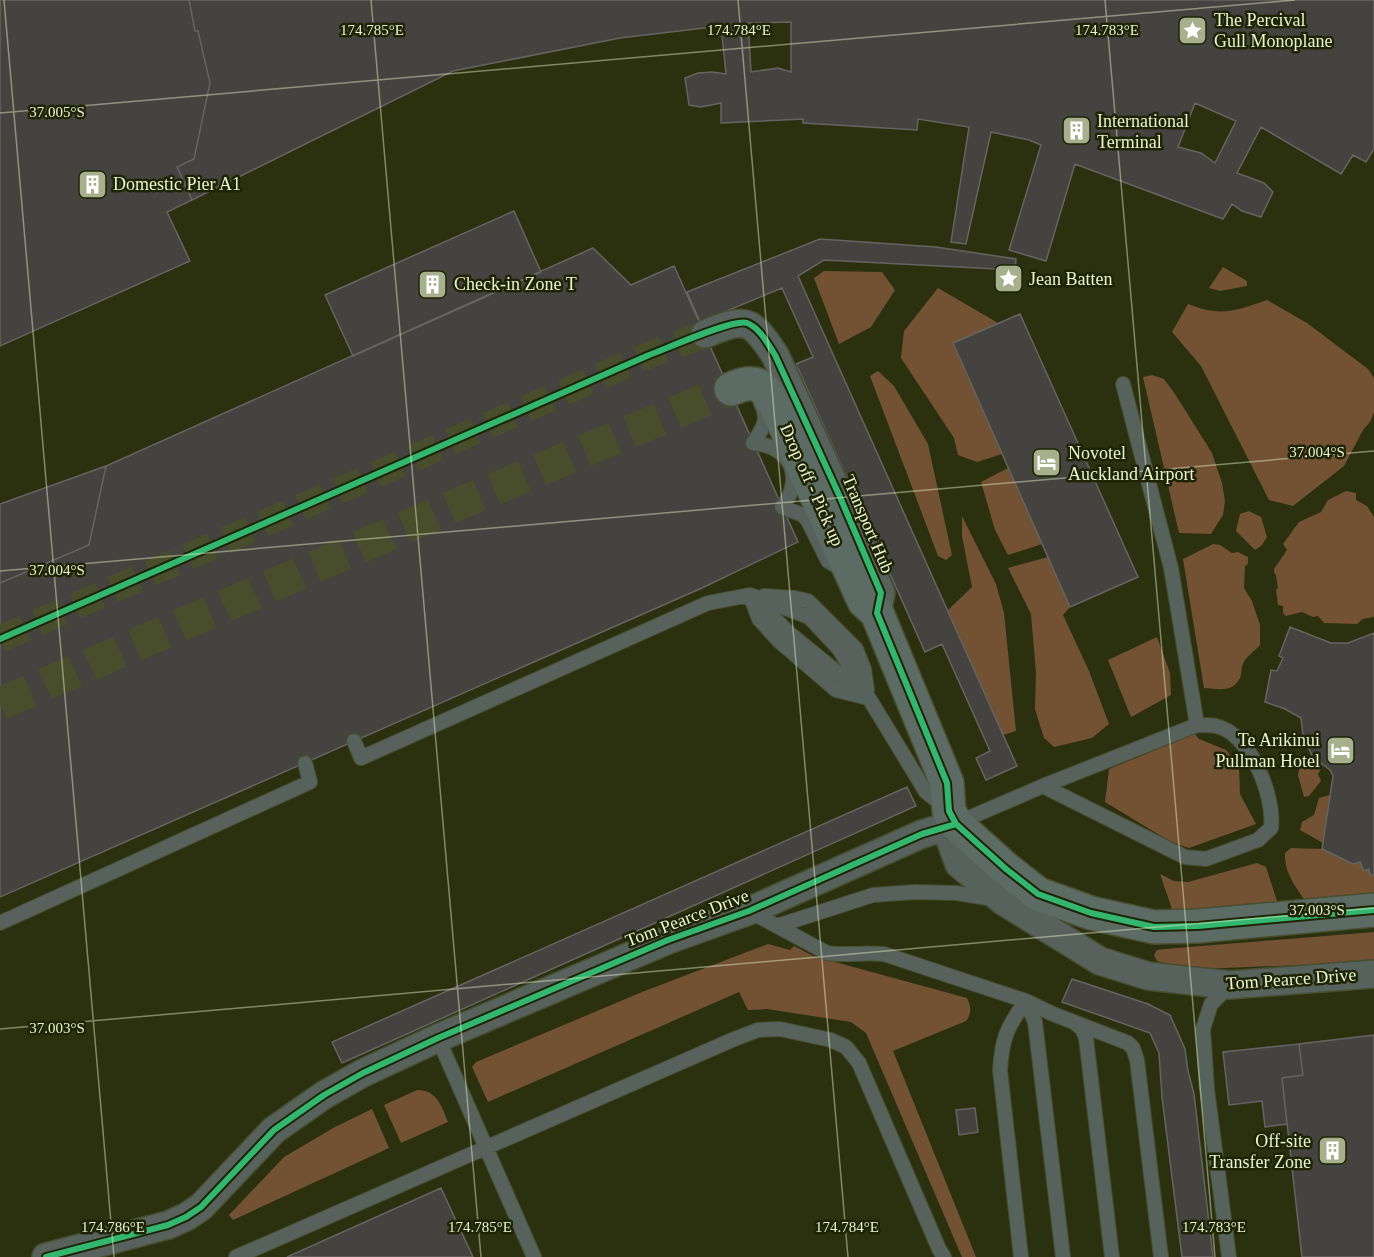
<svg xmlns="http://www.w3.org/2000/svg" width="1374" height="1257" font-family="Georgia,serif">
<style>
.green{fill:#725233}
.building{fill:#45433f;stroke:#656461;stroke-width:1.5;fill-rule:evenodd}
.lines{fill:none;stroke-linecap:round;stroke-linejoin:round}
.street-tunnel{stroke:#484e2c;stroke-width:27;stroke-dasharray:27 14;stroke-linecap:butt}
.secondary-tunnel{stroke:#484e2c;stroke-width:33;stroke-dasharray:33 16;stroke-linecap:butt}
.lane-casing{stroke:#484e30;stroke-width:16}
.street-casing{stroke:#484e30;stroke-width:30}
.secondary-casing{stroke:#484e30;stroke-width:36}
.lane{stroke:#56625b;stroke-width:14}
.street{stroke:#56625b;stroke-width:27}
.secondary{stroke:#5c6b63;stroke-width:33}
.cycleway-casing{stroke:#1e2405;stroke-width:10}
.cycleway{stroke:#33b770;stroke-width:6}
.ticks{fill:none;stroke:#eaf4cf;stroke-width:1.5;stroke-opacity:0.45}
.labels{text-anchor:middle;stroke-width:5;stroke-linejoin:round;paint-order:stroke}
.poi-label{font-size:18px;fill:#eaf4cf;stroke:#1e2405;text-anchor:start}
.street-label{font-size:18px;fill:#eaf4cf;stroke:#1e2405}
.ticks-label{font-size:15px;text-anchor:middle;fill:#eaf4cf;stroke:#1e2405;stroke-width:5;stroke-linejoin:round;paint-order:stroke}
</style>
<rect width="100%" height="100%" fill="#2b310f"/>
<path class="green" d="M1223,267L1247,281V286L1220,291L1209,288Z
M824,271L882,272L895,290L871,327L839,344L814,278Z
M938,288L998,323L953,344L1002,454L977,462L958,455L954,438L901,358L904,331Z
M1267,300L1307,323L1368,369L1374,378V412L1370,422L1363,430L1344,466L1293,506L1269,500L1201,366L1172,332L1188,304C1221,317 1235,311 1267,300Z
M878,371L894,386L928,444L952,555L946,560L938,556L870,376Z
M1152,375L1164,379L1175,394L1212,453L1222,483L1225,501L1223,515L1211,534L1179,533L1143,377Z
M1008,468L1042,544L1008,555L995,530L981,482Z
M1346,491L1356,493V500L1367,506L1374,517V617L1363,619L1357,624L1324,623L1318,616L1313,617L1302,612L1286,616L1283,613V606L1278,605L1276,590L1278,588L1276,575L1274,573V569L1287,550L1283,544L1299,522L1321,512L1328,500Z
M1249,511L1261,517L1267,537L1262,545L1255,550L1236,531L1240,514Z
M962,516L996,584L1004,613L1016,731L1003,735L948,610L972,587L962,536Z
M1213,544L1220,545L1232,553L1238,552L1248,557V564L1245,566L1244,588L1252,601L1260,625V645C1255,651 1245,657 1243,664C1241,668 1242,674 1240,678C1233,693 1218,689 1204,688L1183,559Z
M1048,557L1070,607L1063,615L1089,671L1109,724L1092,738L1054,747L1044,738L1035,709L1036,673L1031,614L1008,568Z
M1157,637L1170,673L1171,695L1131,717L1108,660Z
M1195,734L1199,739L1226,750L1239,766L1240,794L1256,824L1189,848L1171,842L1105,802L1109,769Z
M1312,756L1323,766L1318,774L1321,781L1309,796L1304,797L1298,775L1300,766L1298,760Z
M1330,795L1323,843L1300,830L1302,822L1314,815L1319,798Z
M1291,848L1322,849L1353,864L1360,862L1364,871L1369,869L1370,875H1374V896L1306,902C1296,887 1284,873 1285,853Z
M1257,863L1266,867L1278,904L1222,909H1172L1160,874L1174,881L1188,882Z
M1374,932V962L1200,969L1172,965L1157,961L1154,955L1157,950L1165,949Z
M768,944L790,950L794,946L813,956L967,998C971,1007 972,1013 966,1021L893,1051L976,1257H962L866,1033L851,1022L767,1009L748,1010L739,992L488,1102L472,1067L476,1062L642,992Z
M417,1090C437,1090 441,1105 448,1122L401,1143L384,1105Z
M372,1109L389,1148L233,1220L229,1215L284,1157L335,1127Z"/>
<path class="building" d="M0,0H189L195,31H198L210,83L194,159L177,167L192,200L167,212L190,261L0,346Z
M189,0H1374V149L1366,162L1353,155L1341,174L1261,127L1237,173L1264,183L1273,192L1261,217L1242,211L1232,204L1223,219L1075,164L1046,261L1009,250L1041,145L1029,140L991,132L966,244L951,242L969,127L918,119L917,130L803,123V119L721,123V103L701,107L689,105L685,78L698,73L712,72L726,74L721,26L620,38L453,71L192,200L177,167L194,159L210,83L198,31H195ZM791,22V72L778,68L751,72L748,23ZM1195,103L1236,121L1215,163L1201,153L1178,147Z
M514,211L541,272L353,356L325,295Z
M820,239L936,247L1016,259L1015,270L824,260L798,276L1017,766L986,780L976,758L990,751L942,644L925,652L796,364L813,357L782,288L700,322L687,292Z
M593,248L631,285L674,266L798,542L702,588L0,897V583L89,545L106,466Z
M1020,314L1138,577L1070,607L953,343Z
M106,466L89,545L0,583V504Z
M1290,627L1331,643H1348L1374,633V875H1370L1369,869L1364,871L1360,862L1353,864L1322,849L1333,776L1330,770L1312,756L1303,735L1301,718L1285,709L1265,702L1271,670L1277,671L1283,658L1279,656Z
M907,787L916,806L342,1063L332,1042Z
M1072,979L1148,1004L1170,1015L1185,1049L1188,1071L1194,1094L1213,1257H1182L1162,1097L1159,1053L1150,1033L1062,1002Z
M1374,1035V1257H1302L1282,1078L1303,1075L1299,1044Z
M1299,1044L1303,1075L1282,1078L1287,1124L1265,1127L1262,1101L1229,1105L1223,1052Z
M975,1108L978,1132L959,1135L956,1110Z
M441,1188L473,1257H287Z"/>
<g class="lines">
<path class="street-tunnel" d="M0,639L649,355L705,334"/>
<path class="secondary-tunnel" d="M0,704L461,503L731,389"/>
<defs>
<path id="lane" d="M1123,384L1171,568L1197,725
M761,404C770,419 762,430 753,443C791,446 805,478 782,507L803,515L808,521L828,561L840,568
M750,595L759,619L780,642L836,690L868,698
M764,596L795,598L808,601L856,649L864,669L867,690
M756,600L789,633L861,692
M354,741L361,758L708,603L750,595L809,617L839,649L926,792L945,807
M957,823L1043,786L1197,725C1203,725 1210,725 1216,726C1250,733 1275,796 1271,828L1258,840L1206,859L1185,857L1043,786
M749,911L827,953C846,956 865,952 884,954L1026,1001L1053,1014L1128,1043L1133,1048L1137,1060L1161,1257
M0,923L310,782L305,763
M777,926L873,895L915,892L956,893L994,899
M1026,1001L1035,1022L1063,1257
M1075,1023L1082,1029L1086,1038L1112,1257
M438,1038L534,1257
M236,1257L732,1040L758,1030L780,1029L831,1040L846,1047L859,1063L939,1249L944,1257
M1021,1257L1000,1070C1002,1038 1007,1027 1026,1001
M1229,1257L1207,1089L1203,1029L1211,1004L1230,985"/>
<path id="street" d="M705,334C745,317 751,318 775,355L840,497L881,593L877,613
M956,824L951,842L959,864L1003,901L1100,961L1148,976L1230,985L1374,974
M46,1257L168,1225L186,1217L201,1207L274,1130L324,1095L363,1073L438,1038L668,940L749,911L922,834L956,824"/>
<path id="secondary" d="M731,389C757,378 762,384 776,406L864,601L877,613L947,783L949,811L956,824L1006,869L1038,894L1091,913L1154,927L1198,926L1374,910"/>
</defs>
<use href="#lane" class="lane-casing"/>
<use href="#street" class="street-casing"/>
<use href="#secondary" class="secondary-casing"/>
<use href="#lane" class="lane"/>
<use href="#street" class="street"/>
<use href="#secondary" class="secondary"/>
<defs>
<path id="cycleway" d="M0,639L649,355C666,349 734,318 747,323C760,328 768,344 775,355L840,497L881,593L877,613L947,783L949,811L956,824L1006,869L1038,894L1091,913L1154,927L1198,926L1374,910
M46,1257L168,1225L186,1217L201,1207L274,1130L324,1095L363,1073L438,1038L668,940L749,911L922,834L956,824"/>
</defs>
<use href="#cycleway" class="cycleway-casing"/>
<use href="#cycleway" class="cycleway"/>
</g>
<path class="ticks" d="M4,0L114,1257M371,0L481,1257M738,0L848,1257M1105,0L1215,1257M0,113L1295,0M0,571L1374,451M0,1029L1374,908"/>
<defs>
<symbol id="sight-square" viewBox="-11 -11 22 22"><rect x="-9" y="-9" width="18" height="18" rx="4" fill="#a7b08c" stroke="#1e2405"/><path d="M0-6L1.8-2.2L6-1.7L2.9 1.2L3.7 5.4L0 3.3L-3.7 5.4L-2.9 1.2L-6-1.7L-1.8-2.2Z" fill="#fff"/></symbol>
<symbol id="building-square" viewBox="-11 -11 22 22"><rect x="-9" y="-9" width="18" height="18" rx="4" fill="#a7b08c" stroke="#1e2405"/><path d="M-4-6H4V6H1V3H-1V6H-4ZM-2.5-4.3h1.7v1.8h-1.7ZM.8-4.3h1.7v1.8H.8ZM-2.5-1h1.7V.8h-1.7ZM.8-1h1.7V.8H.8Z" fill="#fff"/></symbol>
<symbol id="hotel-square" viewBox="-11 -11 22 22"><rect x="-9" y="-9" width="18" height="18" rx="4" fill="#a7b08c" stroke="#1e2405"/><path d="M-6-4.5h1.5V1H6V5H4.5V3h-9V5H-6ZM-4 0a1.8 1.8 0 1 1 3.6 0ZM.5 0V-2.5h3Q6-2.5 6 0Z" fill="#fff"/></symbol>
</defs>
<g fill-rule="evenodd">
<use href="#sight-square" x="1176" y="14" width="33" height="33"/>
<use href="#building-square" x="1060" y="114" width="33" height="33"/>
<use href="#building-square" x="76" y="168" width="33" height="33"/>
<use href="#sight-square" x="992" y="262" width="33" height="33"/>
<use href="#building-square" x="416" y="268" width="33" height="33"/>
<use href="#hotel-square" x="1030" y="446" width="33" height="33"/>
<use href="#hotel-square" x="1324" y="734" width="33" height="33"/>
<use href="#building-square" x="1316" y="1134" width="33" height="33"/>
</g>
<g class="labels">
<g class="poi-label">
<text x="1214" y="26">The Percival<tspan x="1214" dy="21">Gull Monoplane</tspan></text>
<text x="1097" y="127">International<tspan x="1097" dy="21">Terminal</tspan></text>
<text x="113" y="190">Domestic Pier A1</text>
<text x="1029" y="285">Jean Batten</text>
<text x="454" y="290">Check-in Zone T</text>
<text x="1068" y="459">Novotel<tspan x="1068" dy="21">Auckland Airport</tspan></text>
<text x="1320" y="746" text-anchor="end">Te Arikinui<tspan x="1320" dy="21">Pullman Hotel</tspan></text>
<text x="1311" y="1147" text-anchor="end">Off-site<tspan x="1311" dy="21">Transfer Zone</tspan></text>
</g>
<g class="street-label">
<text transform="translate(812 485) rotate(66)" y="6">Drop off - Pick up</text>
<text transform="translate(868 524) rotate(67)" y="6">Transport Hub</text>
<text transform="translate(687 918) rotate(-21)" y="6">Tom Pearce Drive</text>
<text transform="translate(1291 979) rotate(-4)" y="6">Tom Pearce Drive</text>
</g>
</g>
<g class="ticks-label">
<text x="372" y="35">174.785°E</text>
<text x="739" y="35">174.784°E</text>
<text x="1107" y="35">174.783°E</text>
<text x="57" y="117">37.005°S</text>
<text x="1317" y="457">37.004°S</text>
<text x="57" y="575">37.004°S</text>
<text x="1317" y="915">37.003°S</text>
<text x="57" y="1033">37.003°S</text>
<text x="113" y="1232">174.786°E</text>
<text x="480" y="1232">174.785°E</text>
<text x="847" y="1232">174.784°E</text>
<text x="1214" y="1232">174.783°E</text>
</g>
</svg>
